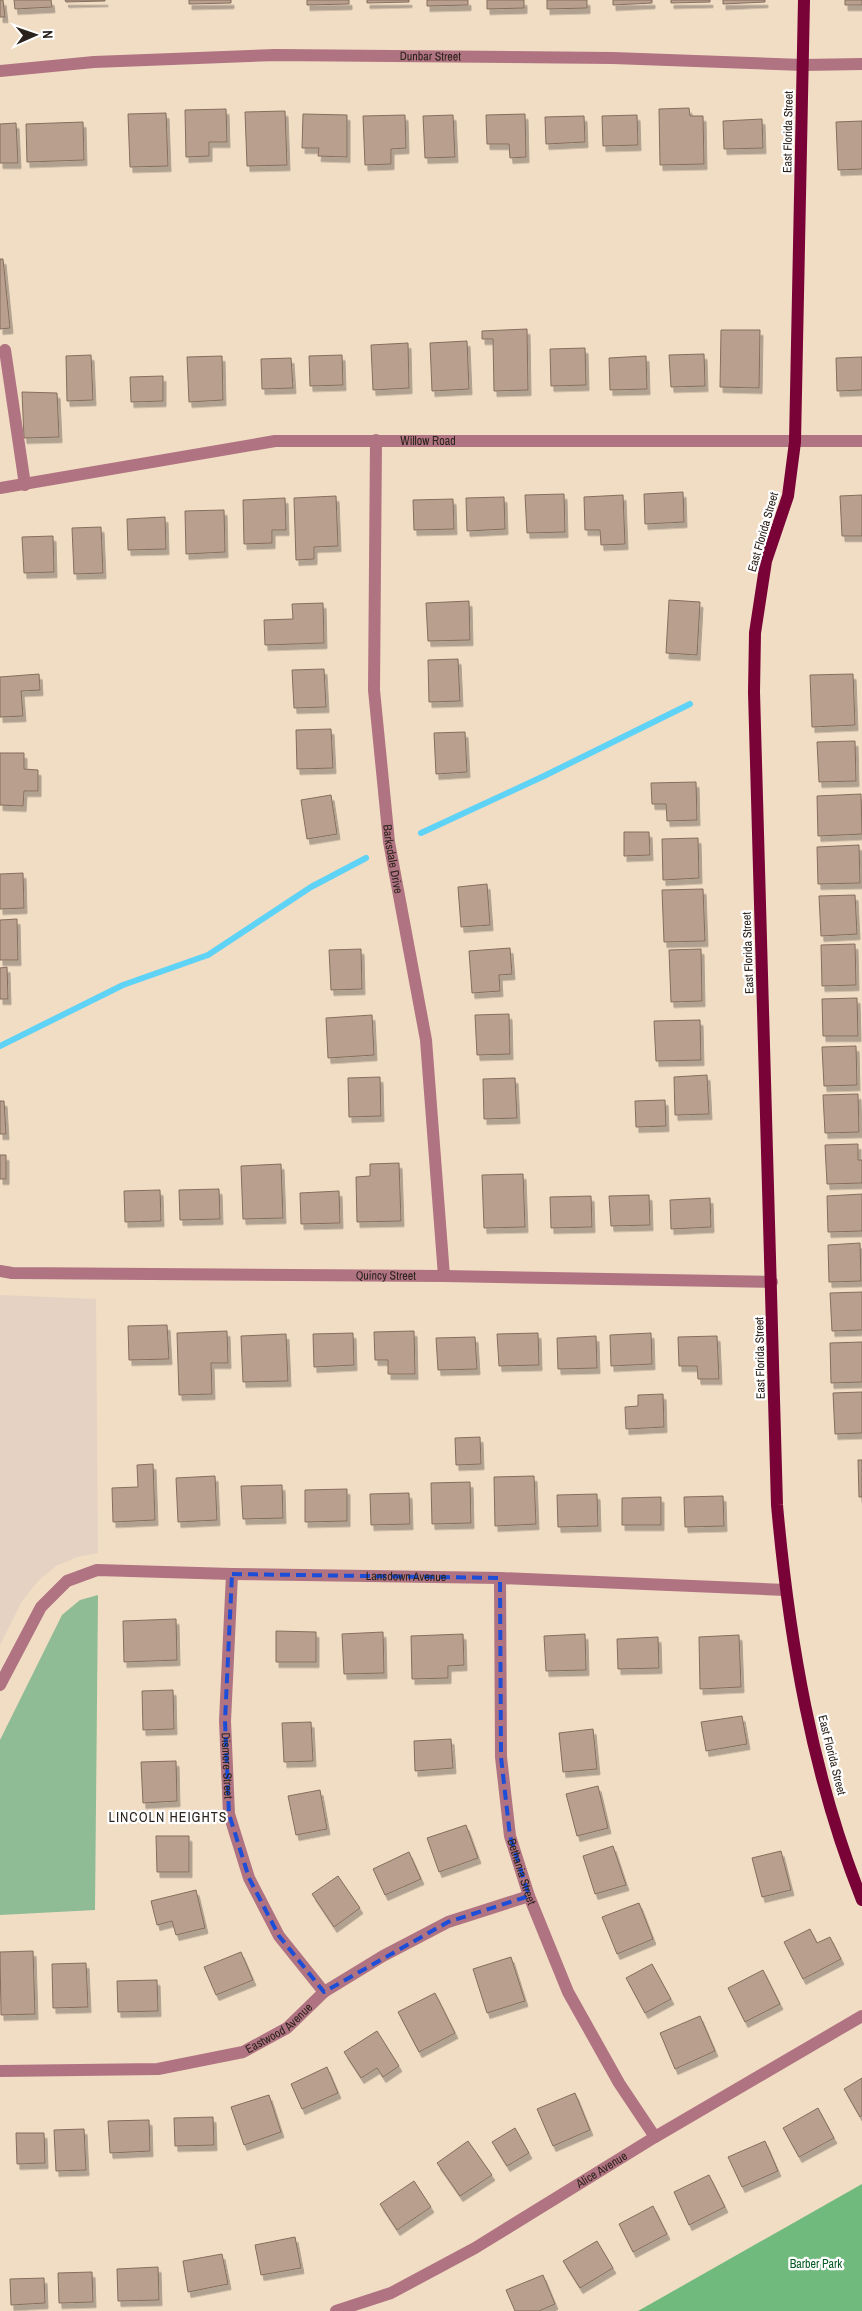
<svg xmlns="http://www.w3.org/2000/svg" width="862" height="2311" font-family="'Archivo Narrow',sans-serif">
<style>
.education{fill:#e5d2c2}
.green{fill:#8fbc95}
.forest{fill:#71ba7e}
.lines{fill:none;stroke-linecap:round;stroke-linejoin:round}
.stream{stroke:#5fd3f6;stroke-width:6}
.building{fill:#b99f8e;stroke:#856e5d;filter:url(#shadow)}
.minor{stroke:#b07381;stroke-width:12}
.major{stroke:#790237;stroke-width:12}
.marked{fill:none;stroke:#1d4ed8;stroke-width:4;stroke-dasharray:10 6;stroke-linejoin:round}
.labels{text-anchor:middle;stroke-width:4.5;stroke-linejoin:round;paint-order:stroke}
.street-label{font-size:12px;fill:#2b231b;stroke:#fff}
.park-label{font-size:12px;fill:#055b23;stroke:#fff}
.neighbourhood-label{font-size:14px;letter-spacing:1px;fill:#2b231b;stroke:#fff}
</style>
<defs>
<filter id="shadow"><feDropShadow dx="3" dy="5.5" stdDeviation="0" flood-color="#0004"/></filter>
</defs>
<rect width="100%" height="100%" fill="#f1dcc4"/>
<path class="education" d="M0,1295L96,1299L98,1553L77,1557L56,1566L39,1580L22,1601L0,1645Z"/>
<path class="green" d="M98,1595L95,1910L0,1915V1740L62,1615L80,1600Z"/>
<path class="forest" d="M862,2184V2311H638Z"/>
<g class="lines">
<path class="stream" d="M421,833L544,776L690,704
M0,1046L123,985L208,955L311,887L366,858"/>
</g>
<path class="building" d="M0,0H3L5,17H0Z
M14,0H51L52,7L15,9Z
M65,0H105V1L66,2Z
M189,0H231V3L189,4Z
M307,0H349V4L307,5Z
M367,0H409V2L367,3Z
M427,0H468V5L427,6Z
M487,0H524V8L487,9Z
M547,0H587V8L547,9Z
M613,0H652V3L613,5Z
M671,0H710V2L671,3Z
M723,0H765V2L723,4Z
M845,0H862V5H845Z
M689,108L690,116H703L704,164L660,165L659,109Z
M226,109L227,142H209V156L186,157L185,110Z
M285,111L287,165L247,166L245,112Z
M166,113L168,166L130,167L128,114Z
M303,114L347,115V157L318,156L319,148H302Z
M525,114L526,157L510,158L509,144H487L486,115Z
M405,115L406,148L391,149V164L365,165L363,116Z
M453,115L455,157L425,158L423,116Z
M637,115L638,145L603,146L602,116Z
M584,116L585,142L546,144L545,117Z
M762,119L763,148L724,149L723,121Z
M862,121V169L838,170L836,122Z
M83,122L84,160L27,162L26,124Z
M16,123L18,163H0V124Z
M0,259H3L10,328L0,329Z
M527,329L528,390L494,391L493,339H482V331Z
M721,330H760L759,388L720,387Z
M467,341L469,389L432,391L430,343Z
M408,343L409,388L373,390L371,345Z
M585,348L586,385L551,386L550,349Z
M704,354L705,386L671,387L669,355Z
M91,355L93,400L67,401L66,356Z
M342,355L343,385L310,386L309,356Z
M222,356L223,400L189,402L187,357Z
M646,356L647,389L610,390L609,358Z
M862,357V390L837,391L836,358Z
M291,358L293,388L262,389L261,359Z
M163,376V401L131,402L130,377Z
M22,392L57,393L59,437L24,438Z
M683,492L684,522L645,524L644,494Z
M564,494L565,532L527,533L525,495Z
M623,495L625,544L601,545L600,530H585L584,497Z
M862,495V536H842L840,496Z
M336,496L338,546L314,547V559L296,560L294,498Z
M504,497L505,529L467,531L466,498Z
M285,498L286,530H272V543L244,544L243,500Z
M453,499L454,529L414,530L413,500Z
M224,510L225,552L186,554L185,511Z
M165,517L166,549L128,550L127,519Z
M101,527L103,573L74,574L72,528Z
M53,536L54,572L24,573L22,537Z
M669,600L700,602L697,655L666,653Z
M469,601L470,640L428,641L426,603Z
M323,603L324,643L265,645L264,620L293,619L292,604Z
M458,659L460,701L429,702L428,660Z
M324,669L326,707L294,708L292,670Z
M39,674L40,690L21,691L23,716L0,717V677Z
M853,674L855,725L812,727L810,675Z
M331,729L333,768L297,769L296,730Z
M465,732L467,772L436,774L434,733Z
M855,741L856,781L819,782L817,742Z
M0,753H24V769L38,770V791H24L23,806L0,805Z
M696,782L697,820L667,821L666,804H652L651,783Z
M861,794L862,834L818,836L817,796Z
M331,795L337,834L307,839L301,800Z
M624,832H649L650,855L624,856Z
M698,838L699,878L663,880L662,839Z
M859,845L860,883L818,884L817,847Z
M23,873L24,908L0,909V874Z
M487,884L490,925L461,927L458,887Z
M703,889L705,941L664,942L662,890Z
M855,895L857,934L821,936L819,896Z
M17,919L18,960H0V920Z
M855,944L856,985L822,986L821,945Z
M510,948L512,974L499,975L500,991L472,993L469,951Z
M361,949L362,989L331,990L329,950Z
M701,949L702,1001L671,1002L669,950Z
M7,967L8,999H0V968Z
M857,998L858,1036H823L822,999Z
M509,1014L510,1054L477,1055L475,1015Z
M372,1015L374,1055L328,1058L326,1018Z
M700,1020L701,1060L656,1061L654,1021Z
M856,1046L857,1085L824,1086L822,1047Z
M707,1075L709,1114L675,1115L674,1077Z
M380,1077L381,1116L349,1117L348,1078Z
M515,1078L517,1118L484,1119L483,1079Z
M858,1094L859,1132L825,1133L823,1095Z
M665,1100L666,1126L636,1127L635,1101Z
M0,1101H4L6,1134H0Z
M858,1144V1160H862V1183L827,1184L825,1145Z
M0,1155H6V1179H0Z
M399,1163L401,1221L357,1222L356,1177L370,1176V1164Z
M281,1164L283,1218L243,1219L241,1166Z
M523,1174L525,1227L484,1228L482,1175Z
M219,1189L220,1219L180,1220L179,1190Z
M160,1190L161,1221L125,1222L124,1191Z
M339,1191L340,1223L301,1224L300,1193Z
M862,1194V1231L828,1232L827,1196Z
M649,1195L650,1225L611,1226L609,1196Z
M591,1196L592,1227L551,1228L550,1197Z
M710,1198L711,1227L671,1229L670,1200Z
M860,1243L861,1281L829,1282L828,1245Z
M862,1292V1330L832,1331L830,1293Z
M167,1325L169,1359L129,1360L128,1326Z
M227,1331L228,1363H211L212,1394L179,1395L177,1333Z
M414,1331L415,1374H388V1360H375L374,1332Z
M353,1333L354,1365L314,1367L313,1334Z
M538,1333L539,1365L499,1366L497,1334Z
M651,1333L652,1364L611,1366L610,1335Z
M286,1334L288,1381L243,1382L241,1336Z
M596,1336L597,1368L558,1369L557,1338Z
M717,1336L719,1379H698L697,1366H679L678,1337Z
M475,1337L477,1369L438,1370L436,1338Z
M862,1342V1382L831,1383L830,1343Z
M862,1392V1433L835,1434L833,1393Z
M663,1394L664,1427L626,1429L625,1407L638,1406V1395Z
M480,1437L481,1464L456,1465L455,1438Z
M858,1460H862V1497H859Z
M153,1464L155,1520L113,1522L112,1488L138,1487L137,1465Z
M215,1476L217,1520L178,1522L176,1478Z
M534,1476L536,1524L495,1526L494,1477Z
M470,1482L471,1523L432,1524L431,1483Z
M282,1485L283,1518L243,1519L241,1486Z
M347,1489V1521L305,1522V1490Z
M409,1493L410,1524L371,1525L370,1494Z
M597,1494L598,1526L558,1527L557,1495Z
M723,1496L724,1526L685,1527L684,1497Z
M661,1497V1525H622V1498Z
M176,1619L177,1660L124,1662L123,1621Z
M276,1631L316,1632V1662H276Z
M383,1632L384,1673L344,1674L342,1634Z
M463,1634L464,1665L448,1666V1678L412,1679L411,1636Z
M585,1634L586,1670L546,1671L544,1636Z
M739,1635L741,1687L700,1689L699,1637Z
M658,1637L659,1668L618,1669L617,1639Z
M173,1690L174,1729L143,1730L142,1691Z
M742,1716L747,1744L706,1751L701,1722Z
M311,1722L313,1761L284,1762L282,1723Z
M593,1729L597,1769L563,1772L559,1733Z
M451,1739L453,1768L415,1771L414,1741Z
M176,1761L177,1801L143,1803L141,1762Z
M598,1786L608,1828L577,1836L566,1794Z
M320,1790L327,1829L296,1835L288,1796Z
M466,1825L478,1858L439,1872L427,1838Z
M156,1836H189V1872H157Z
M613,1846L626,1885L595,1894L583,1856Z
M781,1851L791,1890L762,1897L752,1858Z
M409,1852L421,1879L385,1895L373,1869Z
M338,1876L360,1908L334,1927L312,1894Z
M196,1890L205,1928L176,1935L172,1921L157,1925L151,1901Z
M639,1903L653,1939L617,1954L602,1917Z
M810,1929L817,1943L830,1937L841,1959L803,1979L784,1942Z
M33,1951L35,2014L1,2015L0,1952Z
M241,1952L253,1980L216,1995L204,1967Z
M511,1957L525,2001L487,2013L473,1969Z
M86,1963L88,2007L53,2008L52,1964Z
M652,1964L671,1999L645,2013L626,1978Z
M763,1970L780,2004L745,2022L728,1988Z
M157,1980L158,2011L118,2012L117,1981Z
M435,1993L455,2033L419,2052L398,2012Z
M700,2016L715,2051L675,2069L660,2033Z
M377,2031L399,2066L383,2077L377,2068L361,2078L344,2052Z
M327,2067L338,2093L302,2109L291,2084Z
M862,2078V2115L860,2117L844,2089Z
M575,2093L590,2130L553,2146L537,2109Z
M269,2095L281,2132L244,2145L231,2107Z
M818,2108L834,2138L799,2157L783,2128Z
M213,2117L214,2145L175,2146L174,2118Z
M149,2120L150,2151L110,2153L108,2121Z
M515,2128L529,2153L507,2166L492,2142Z
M84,2129L86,2170L56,2171L54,2130Z
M16,2133H44L45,2163L17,2164Z
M468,2141L492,2175L460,2196L437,2163Z
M765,2141L778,2171L742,2187L728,2157Z
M709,2175L725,2207L689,2225L674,2192Z
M414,2181L431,2207L397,2230L380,2204Z
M653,2206L667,2234L633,2252L619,2224Z
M295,2237L301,2268L261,2275L255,2245Z
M597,2241L613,2268L580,2288L563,2261Z
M222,2254L228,2284L188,2292L183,2261Z
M158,2267L159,2300L118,2301L117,2269Z
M92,2272L93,2302L59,2303L58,2273Z
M543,2275L555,2304L539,2311H515L506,2290Z
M44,2278L45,2303L11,2305L10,2279Z"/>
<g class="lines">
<g class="minor">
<path id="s1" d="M0,71L94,62L275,55L613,58L803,65L862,64"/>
<path d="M5,350L25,485"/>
<path id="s2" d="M376,440L374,690L389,842L426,1040L444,1276"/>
<path id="s3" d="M0,488L275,441H862"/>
<path id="s4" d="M0,1271L12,1273L444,1276L772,1282"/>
<path id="s5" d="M232,1574L225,1721L229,1814L249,1878L279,1936L324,1992"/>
<path id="s6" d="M500,1578L501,1757L510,1836L529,1896L568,1992L619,2083L655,2137"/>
<path id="s7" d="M0,1685L41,1607L67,1581L97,1570L232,1574L500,1578L785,1590"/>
<path id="s8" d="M0,2071L158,2069L243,2052L287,2028L324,1992L383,1956L448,1922L529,1896"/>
<path id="s9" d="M336,2311L391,2293L475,2248L655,2137L862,2016"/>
</g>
<path class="major" d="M804,0L795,442L788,496L766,561L755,633L754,692L777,1505C789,1639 812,1775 862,1900"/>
</g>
<path class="marked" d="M232,1574L500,1578L501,1757L510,1836L529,1896L448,1922L324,1992L279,1936L249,1878L229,1814L225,1721Z"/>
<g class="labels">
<g class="street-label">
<text dy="4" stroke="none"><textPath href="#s1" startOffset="431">Dunbar Street</textPath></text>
<text transform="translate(788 132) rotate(-89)" y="4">East Florida Street</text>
<text dy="4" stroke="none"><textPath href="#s3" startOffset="432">Willow Road</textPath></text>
<text transform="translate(763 532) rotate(-74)" y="4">East Florida Street</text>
<text dy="4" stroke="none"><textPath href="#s2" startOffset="420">Barksdale Drive</textPath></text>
<text transform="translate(748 953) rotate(-92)" y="4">East Florida Street</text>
<text dy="4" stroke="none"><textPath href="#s4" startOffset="386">Quincy Street</textPath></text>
<text transform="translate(760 1358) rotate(-91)" y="4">East Florida Street</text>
<text dy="4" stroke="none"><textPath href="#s7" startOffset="466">Lansdown Avenue</textPath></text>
<text transform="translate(832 1755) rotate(76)" y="4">East Florida Street</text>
<text dy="4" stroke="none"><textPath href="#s5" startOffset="192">Dismore Street</textPath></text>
<text dy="4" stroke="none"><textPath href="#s6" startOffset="296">Bethania Street</textPath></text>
<text dy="4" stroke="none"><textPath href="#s8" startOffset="288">Eastwood Avenue</textPath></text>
<text dy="4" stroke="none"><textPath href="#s9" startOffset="302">Alice Avenue</textPath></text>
</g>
<g class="park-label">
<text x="816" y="2268">Barber Park</text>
</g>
<g class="neighbourhood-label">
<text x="168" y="1822">LINCOLN HEIGHTS</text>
</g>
</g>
<g transform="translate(35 35) rotate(88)" stroke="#ffffff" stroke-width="4" paint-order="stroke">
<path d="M0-4L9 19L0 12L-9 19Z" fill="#2b231b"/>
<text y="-8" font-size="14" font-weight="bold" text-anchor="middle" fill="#2b231b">N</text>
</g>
</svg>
